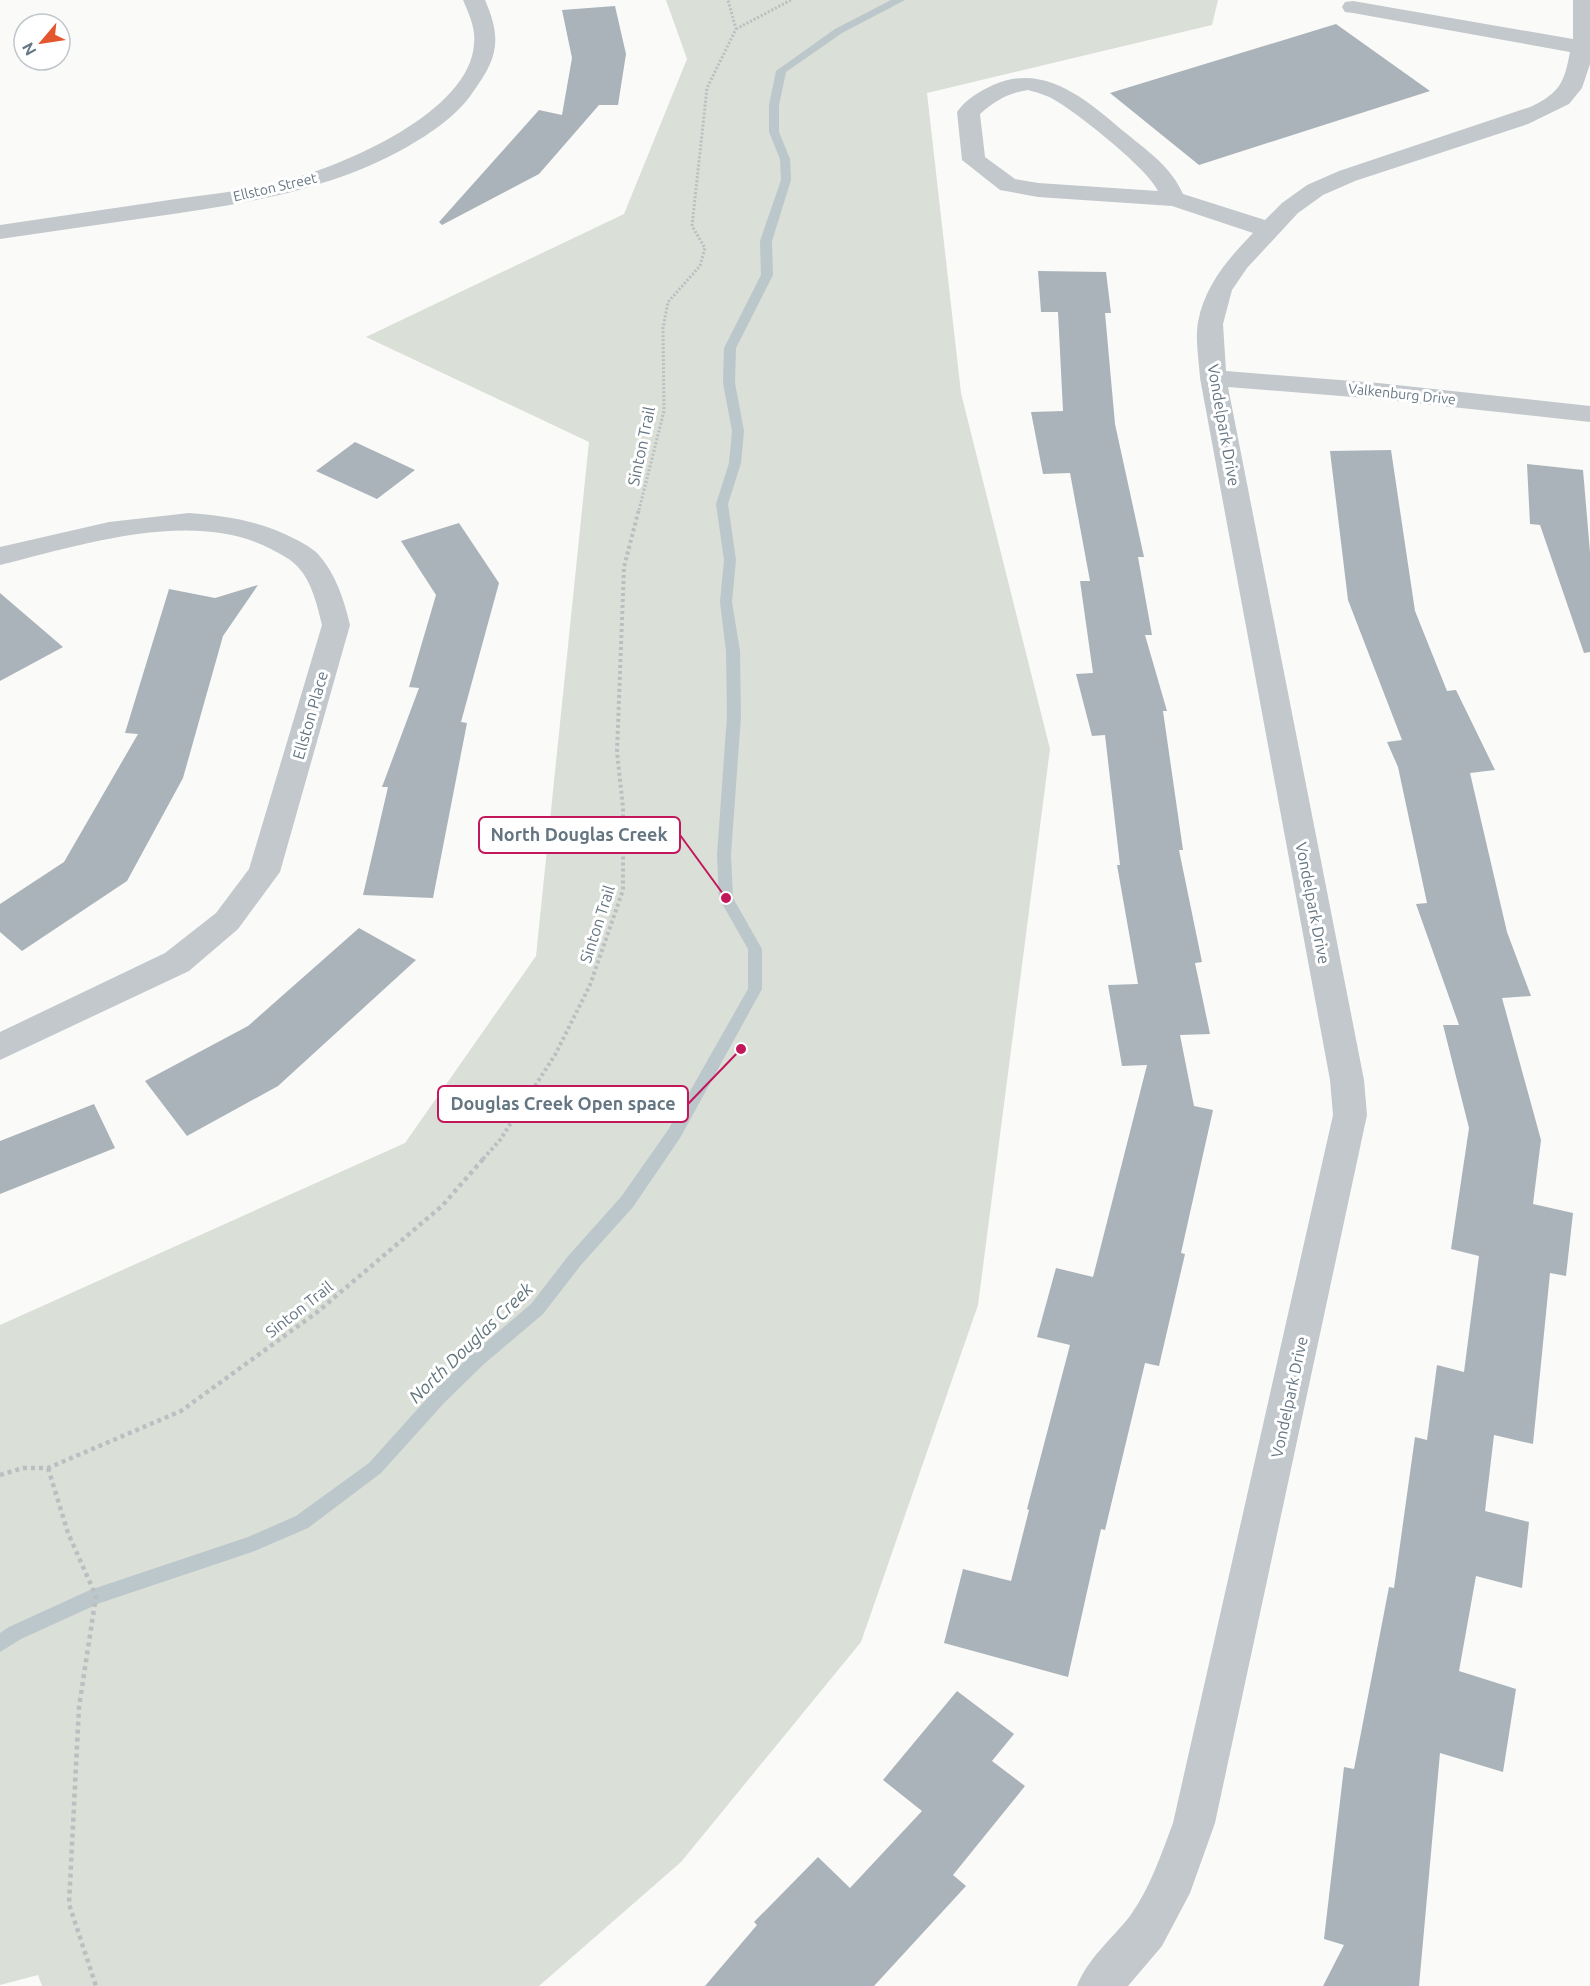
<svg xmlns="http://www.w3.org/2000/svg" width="1590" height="1986" font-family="Ubuntu,sans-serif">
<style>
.green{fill:#dadfd7}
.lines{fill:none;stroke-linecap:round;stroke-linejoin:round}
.stream{fill:#bbc7cb;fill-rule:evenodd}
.building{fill:#aab3b9}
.path-far2{stroke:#bbbfc2;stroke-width:3;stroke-dasharray:2 2;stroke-linecap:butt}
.path-far1{stroke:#bbbfc2;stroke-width:4;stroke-dasharray:3 3;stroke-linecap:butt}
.path{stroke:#bbbfc2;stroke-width:4.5;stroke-dasharray:4 4;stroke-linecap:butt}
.minor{fill:#c3c8cc;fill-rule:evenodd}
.labels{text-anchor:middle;stroke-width:6;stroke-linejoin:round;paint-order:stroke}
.far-street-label{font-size:14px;fill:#657683;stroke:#fff}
.street-label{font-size:16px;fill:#657683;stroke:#fff}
.water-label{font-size:18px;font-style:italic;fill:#60757c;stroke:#fff}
.leader{fill:none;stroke:#c2185b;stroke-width:2}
.callout-dot{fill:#c2185b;stroke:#fff;stroke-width:2}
.callout{fill:#fff;stroke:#c2185b;stroke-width:2}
.callout-label{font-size:18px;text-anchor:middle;font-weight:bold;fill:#657683}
</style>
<rect width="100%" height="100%" fill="#fafaf8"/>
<path class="green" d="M666,0H1218L1212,25L927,93L961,393L1050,749L978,1305L861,1642L681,1862L539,1986H42L38,1975L0,1985V1325L405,1143L536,956L589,442L366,337L624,214L687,59Z"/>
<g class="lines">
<path class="stream" d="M891,0H905L842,33L786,72L779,105V132L790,159L791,180L772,241L773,275L736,348L735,383L744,431L741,463L728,504L736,560L732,602L740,651L741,716L731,855L733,898L762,949V989L680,1138L633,1207L581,1265L543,1314L484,1364L444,1403L381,1473L308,1528L252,1552L100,1603L21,1639L0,1652V1633L9,1627L90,1590L248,1537L296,1516L369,1463L432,1393L472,1354L531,1304L569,1255L621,1197L668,1130L748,989V949L719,898L717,855L727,716L726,651L720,602L724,560L716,504L729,463L732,431L723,383L724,348L761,275L760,241L781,180L780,159L769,132V105L776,71L835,29Z"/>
</g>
<path class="building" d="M615,6L626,54L618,105H599L539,174L442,225L439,222L539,110L562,115L572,58L562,10Z
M1336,24L1430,91L1199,165L1110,93Z
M1038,271L1106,272L1111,313H1105L1115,424L1144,557H1138L1152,635H1145L1167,711H1163L1183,850H1179L1202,962L1195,963L1210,1034L1180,1035L1194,1106L1213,1110L1181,1253L1185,1254L1159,1366L1145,1363L1105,1530L1101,1529L1068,1677L944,1643L963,1569L1011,1581L1029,1510L1027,1509L1070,1345L1037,1337L1056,1268L1093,1277L1147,1065L1122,1066L1108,985L1138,984L1117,865H1120L1105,735L1092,736L1076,674L1093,673L1080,581H1090L1070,473L1043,474L1031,412L1063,411L1058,312H1041Z
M355,442L415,470L377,499L316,471Z
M1391,450L1415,611L1447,691L1456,690L1495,770L1470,773L1507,932L1531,996L1502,998L1541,1140L1533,1204L1573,1213L1566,1276L1550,1273L1533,1444L1494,1435L1485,1511L1529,1522L1522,1588L1476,1576L1459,1671L1516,1689L1503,1772L1440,1753L1419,1986H1323L1344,1945L1324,1939L1344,1767L1354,1769L1389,1587L1394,1588L1415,1437L1427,1440L1437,1365L1464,1372L1479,1256L1451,1249L1469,1128L1443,1025H1459L1416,904L1427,903L1398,767L1387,742L1402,740L1348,600L1330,451Z
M1527,464L1583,470L1590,552V652L1584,653L1540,525L1530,524Z
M459,523L499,583L461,722L467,723L433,898L363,895L388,787H382L419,688L409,687L436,595L401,541Z
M258,585L223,636L183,778L127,881L22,951L0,932V904L64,862L138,734L125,733L169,589L215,598Z
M0,593L63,647L0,681Z
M359,928L416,960L278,1086L187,1136L145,1081L248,1026Z
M94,1104L115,1148L0,1194V1141Z
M957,1691L1014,1734L992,1761L1025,1786L953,1875L966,1886L874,1986H705L757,1925L754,1922L818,1857L850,1888L922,1811L883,1780Z"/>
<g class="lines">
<path class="path-far2" d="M736,29L791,0
M639,510L664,411L663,328L668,302L700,266L705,248L692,226L707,88L736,29L728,0"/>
<path class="path-far1" d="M483,1159L500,1140L555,1055L590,985L623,890V807L617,752L624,567L639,509"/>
<path class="path" d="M48,1468L68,1533L96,1596L79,1707L69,1904L96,1986
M0,1475L23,1468H48L181,1411L316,1313L442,1206L484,1158"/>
<path class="minor" d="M463,0H485C502,39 498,58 473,92C457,116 431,133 407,147C325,193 236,205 145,218C96,225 48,232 0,239V225C59,216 117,208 176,199C213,194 252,190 288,180C344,165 470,112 474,44C476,29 469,14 463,0Z
M1573,0H1590V64L1582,88L1569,104L1528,124L1355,181L1323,195L1298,213L1247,268L1232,290L1223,324L1226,371L1378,383L1590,406V422L1378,399L1228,387L1364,1080L1367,1115L1215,1823L1190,1893L1162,1946L1128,1986H1077C1088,1958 1112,1939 1130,1916C1150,1888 1161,1855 1173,1823L1333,1115L1330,1080L1200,378C1199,361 1195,339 1198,322C1205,285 1228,259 1253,233L1172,206L1038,197L1000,190L962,160L957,112C965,100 980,91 993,85C1046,61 1090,103 1127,134C1150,153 1171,167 1183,194L1265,220L1282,203L1307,185L1339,171L1530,107C1560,93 1564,83 1570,52L1353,13L1345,12L1342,7L1345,2L1353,1L1573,39ZM1028,90C1039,93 1049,96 1058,102C1081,116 1148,169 1158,191L1038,183L1015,179L985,157L980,114C995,101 1008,93 1028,90Z
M189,513C227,516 261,521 295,539C303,543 312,548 318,554C336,574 344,600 350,625L280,872L238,929L189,971L0,1060V1032L165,953L216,913L249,869L322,625C317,605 312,582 298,567C291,559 280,554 271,549C193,508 81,545 0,565V547L109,522Z"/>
</g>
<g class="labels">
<g class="far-street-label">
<text transform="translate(275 187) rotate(-13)" y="5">Ellston Street</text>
<text transform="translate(1402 394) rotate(6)" y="5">Valkenburg Drive</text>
</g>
<g class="street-label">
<text transform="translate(1224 425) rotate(80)" y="6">Vondelpark Drive</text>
<text transform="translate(641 446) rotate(-78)" y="6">Sinton Trail</text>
<text transform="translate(310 715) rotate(-74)" y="6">Ellston Place</text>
<text transform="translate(1313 903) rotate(79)" y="6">Vondelpark Drive</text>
<text transform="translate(597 924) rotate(-72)" y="6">Sinton Trail</text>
<text transform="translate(299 1309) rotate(-38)" y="6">Sinton Trail</text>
<text transform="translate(1289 1397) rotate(-78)" y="6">Vondelpark Drive</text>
</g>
<g class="water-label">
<text transform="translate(471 1343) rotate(-44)" y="6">North Douglas Creek</text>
</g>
</g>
<path class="leader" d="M726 898L680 835M741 1049L688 1104"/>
<g class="callout-dot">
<circle cx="726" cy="898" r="6"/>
<circle cx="741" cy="1049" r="6"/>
</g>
<g class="callout">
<rect x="479" y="817" width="201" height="36" rx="6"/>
<rect x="438" y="1086" width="250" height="36" rx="6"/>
</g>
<g class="callout-label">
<text x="579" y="841">North Douglas Creek</text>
<text x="563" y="1110">Douglas Creek Open space</text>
</g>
<g transform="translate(42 42) rotate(241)"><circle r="28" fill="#ffffff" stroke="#c1c8cd" stroke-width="1.5"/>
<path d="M0-4.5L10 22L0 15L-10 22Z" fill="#e4572e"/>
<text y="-9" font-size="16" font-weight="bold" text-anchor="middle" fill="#657683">N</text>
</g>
</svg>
